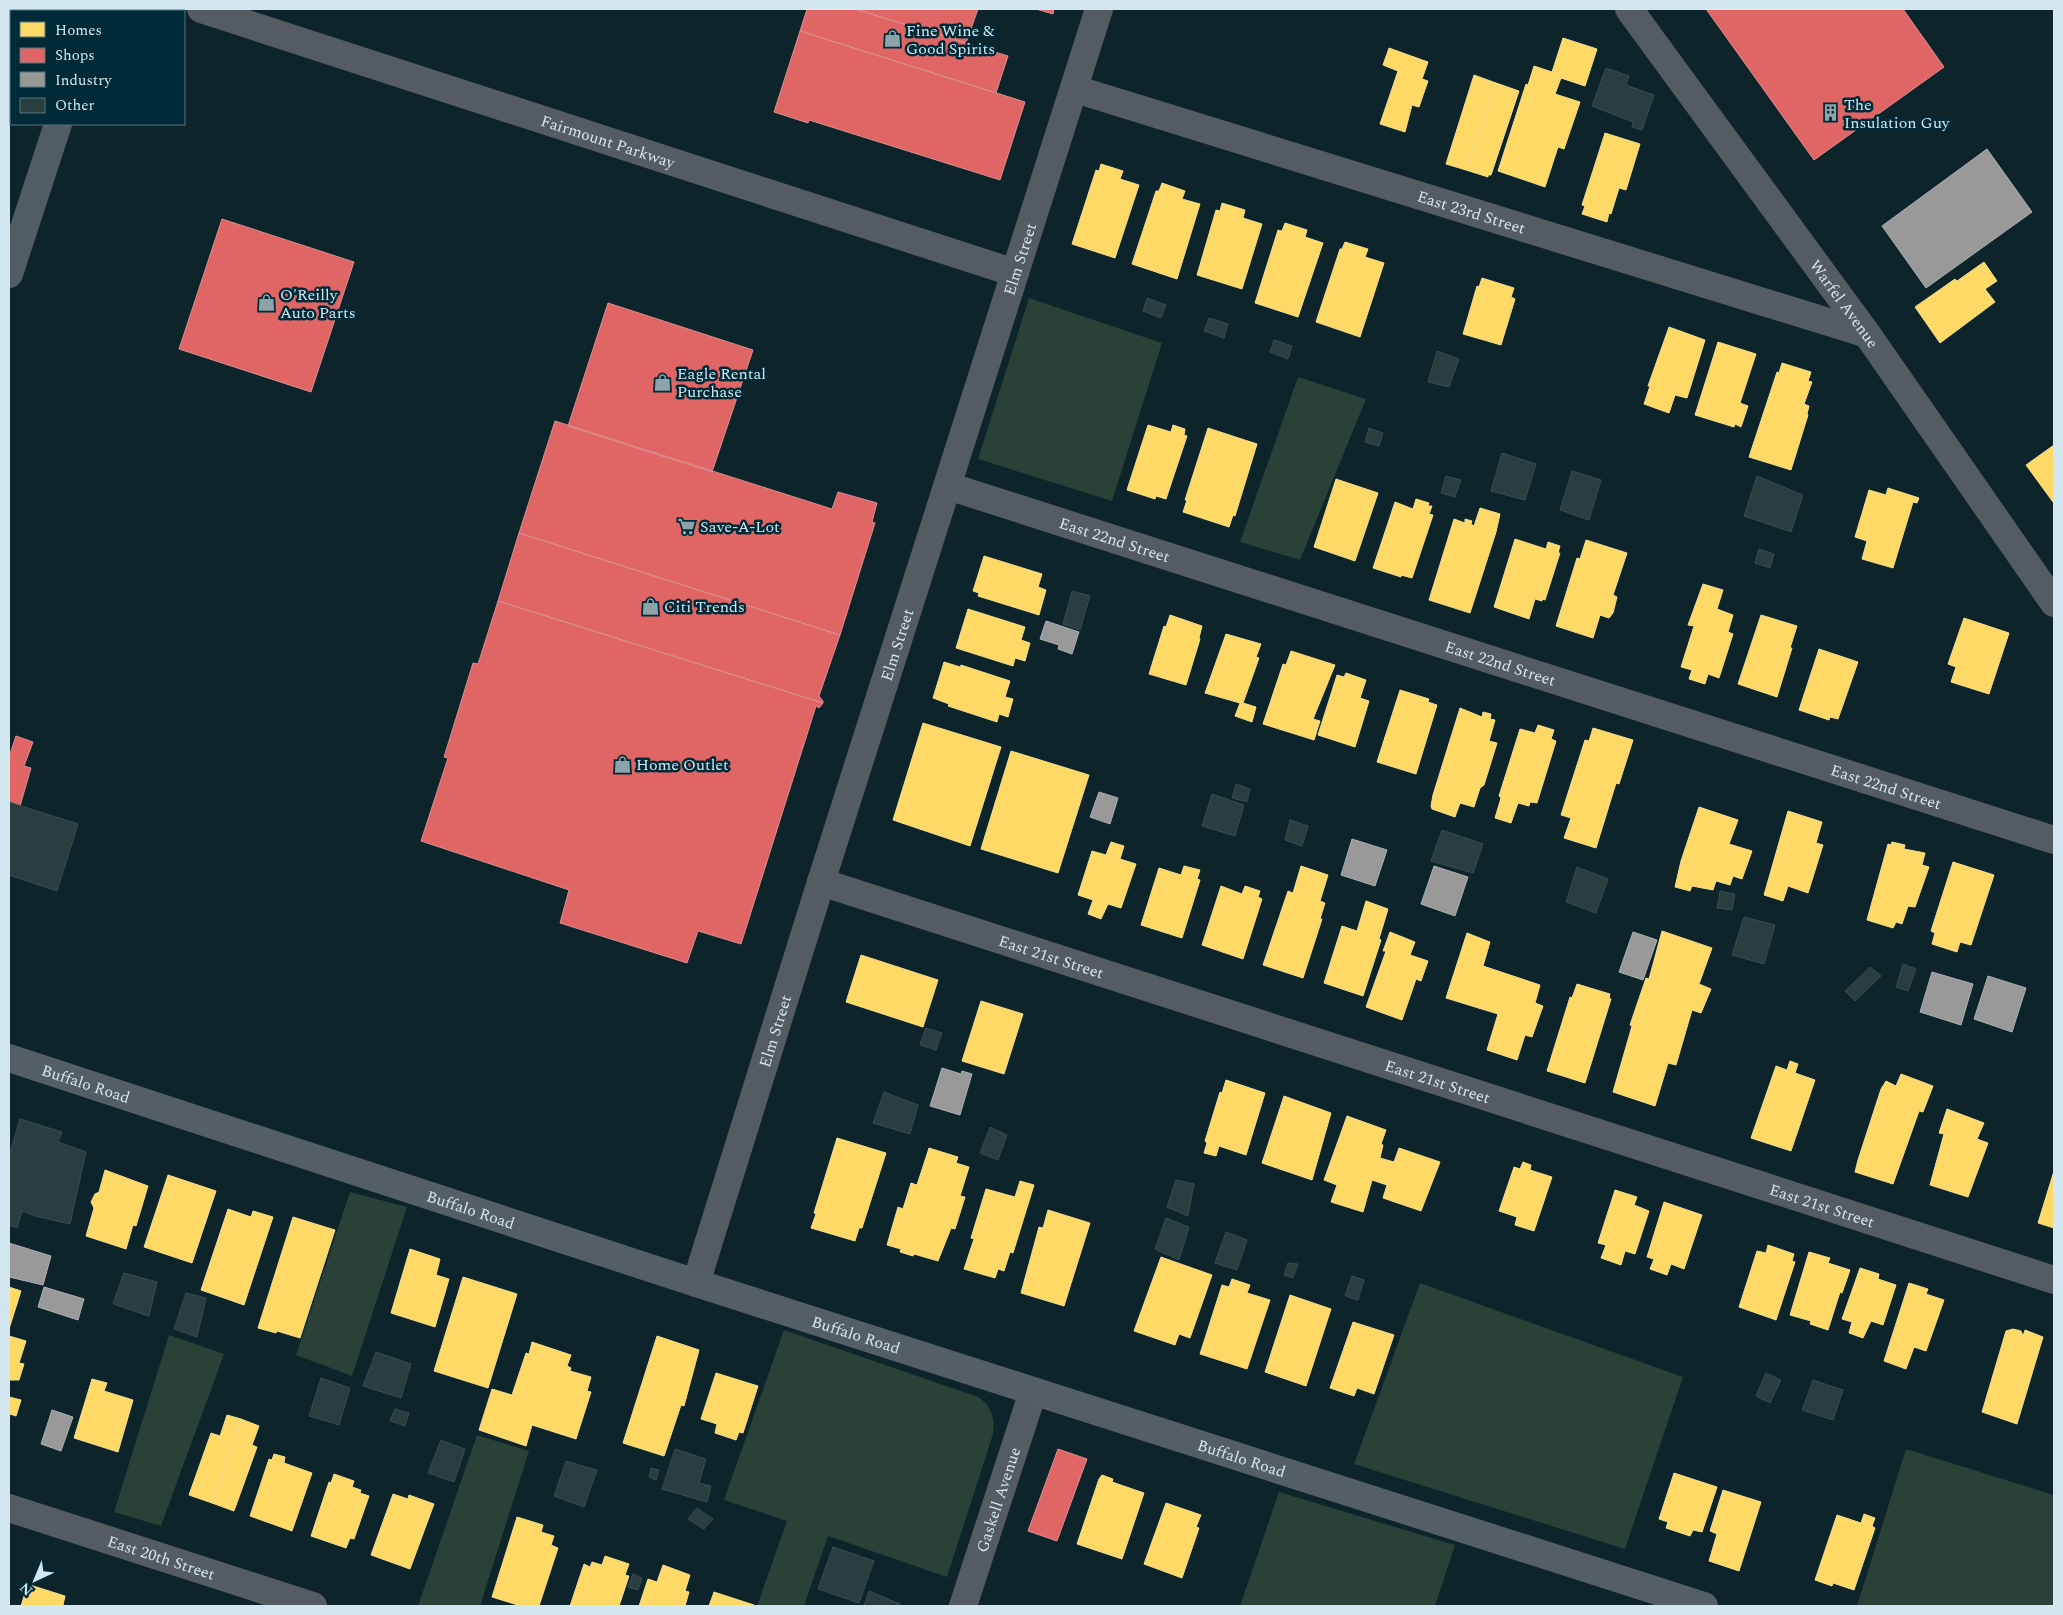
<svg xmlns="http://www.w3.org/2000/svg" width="2063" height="1615" font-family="Spectral,serif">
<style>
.green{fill:#294136}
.homes{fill:#ffd966;stroke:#f2dd8f}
.shops{fill:#e06666;stroke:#dc8d8f}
.industry{fill:#999;stroke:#aab0b3}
.building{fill:#2a3e40;stroke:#3a4c4f}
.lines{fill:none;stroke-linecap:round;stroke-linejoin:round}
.street{stroke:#545c61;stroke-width:28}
.secondary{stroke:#535f65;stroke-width:28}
.primary{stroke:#505d63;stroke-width:28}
.labels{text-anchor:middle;stroke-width:5;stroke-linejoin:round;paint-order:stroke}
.poi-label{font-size:16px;fill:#d2e7ef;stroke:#002a37;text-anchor:start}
.street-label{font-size:16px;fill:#d2e7ef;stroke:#002a37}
</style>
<rect width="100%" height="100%" fill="#0d242a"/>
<path class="green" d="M1029,298L1162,343L1112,501L978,459Z
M1298,377L1366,399L1300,560L1240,542Z
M350,1192L407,1207L352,1376L296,1355Z
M1420,1283L1683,1377L1625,1549L1354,1464Z
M784,1330L978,1397C992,1406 995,1418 993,1434L947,1577L828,1536L804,1606H757L787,1521L724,1500Z
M169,1335L224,1354L161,1526L114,1512Z
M477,1435L529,1451L480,1606H418Z
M1906,1449L2054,1495V1606H1857Z
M1279,1492L1455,1545L1435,1606H1240Z"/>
<path class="homes" d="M1563,38L1597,49L1585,86L1561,78L1555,94L1580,102L1564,149L1558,147L1545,187L1498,171L1526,84L1528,85L1534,66L1552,72Z
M1389,48L1428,62L1422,79L1428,81L1419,107L1412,105L1405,132L1380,124L1398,71L1383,65Z
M1474,75L1496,83L1466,170L1446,164Z
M1496,83L1519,91L1491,175H1488V177L1466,170Z
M1605,133L1640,144L1626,190L1619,188L1611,214L1609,213L1607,222L1582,214L1585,206L1582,205Z
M1101,164L1123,171L1120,179L1139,185L1115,258L1072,244L1096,170L1099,171Z
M1162,183L1185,191L1182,199L1200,204L1177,279L1132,264L1156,191H1159Z
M1222,203L1245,210L1243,218L1262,224L1242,289L1197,275L1216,210L1220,211Z
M1285,223L1307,230L1305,237L1323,243L1298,317L1255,303L1278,230L1282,231Z
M1345,242L1368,249L1365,257L1384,263L1360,337L1316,322L1340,249H1342Z
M1984,262L1997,281L1985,289L1995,302L1940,343L1915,307L1955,279L1957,281Z
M1482,278L1514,288L1511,297L1515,299L1501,345L1463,334L1477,286L1479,287Z
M1669,327L1705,340L1687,398L1675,395L1669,413L1644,404L1650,386H1648Z
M1718,342L1756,354L1740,403L1748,406L1741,427L1735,424L1734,427L1695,415Z
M1782,363L1811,372L1808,381L1812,382L1804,404L1809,406L1807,414L1808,415L1791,470L1749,457L1777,372L1779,373Z
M1148,425L1171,432L1173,425L1185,429L1184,435L1187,436L1166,499L1156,496L1155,499L1127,490Z
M1208,428L1257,444L1235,516L1233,515L1229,527L1183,512L1187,500H1185Z
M2054,445V501L2053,502L2026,465Z
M1336,479L1378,493L1355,561L1314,547Z
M1888,488L1919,498L1917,503L1913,502L1893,568L1862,559L1867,541L1855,537L1869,490L1886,495Z
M1416,499L1429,503L1428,506H1432L1429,514L1433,515L1412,578L1401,575V577L1373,568L1395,502L1413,509Z
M1480,508L1500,514L1496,532L1470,613L1429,600L1454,519L1465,523V519L1472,521L1471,524L1474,526Z
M1515,539L1546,549L1548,542L1560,546L1558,553H1560L1545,600L1542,599V601L1535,599L1529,619L1494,607Z
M1586,540L1627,553L1613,595L1617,597L1613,613L1609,618L1600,615L1593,638L1556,626L1577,558L1580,559Z
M984,556L1042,574L1038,587L1046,590L1039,615L978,596L979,593L973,591Z
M1703,584L1723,590L1717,609L1733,615L1728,632L1733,634L1719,678L1708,674L1705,684L1689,679L1692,670L1681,667L1694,626L1688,625Z
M968,609L1025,627L1021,640L1030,643L1025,661L1015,658L1013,666L956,648Z
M1170,615L1202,626L1199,638L1200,639L1186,685L1149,674L1164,626L1166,627Z
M1761,615L1797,626L1790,648H1792L1777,697L1738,684Z
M1964,618L2009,633L1989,694L1951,682L1956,667L1948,664Z
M1226,634L1261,644L1256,657L1259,658L1243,703L1256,707L1252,722L1235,716L1240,703L1205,693Z
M1819,649L1858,662L1838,719L1830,717L1829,720L1799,710Z
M1291,651L1335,665L1313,719L1320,721L1314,740L1263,724L1283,664L1286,665Z
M944,662L960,667L961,665L1010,681L1005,697L1013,699L1008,717L999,714L997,722L948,706L949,704L933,698Z
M1346,673L1366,680L1360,698L1369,701L1355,747L1318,735L1337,675L1344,677Z
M1400,690L1429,699L1428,702L1437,705L1416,774L1377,762Z
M1460,708L1482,717L1483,712L1491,714L1490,719L1495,720L1489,741L1497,743L1484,785L1480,788L1474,807L1460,803L1455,817L1432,809L1431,806L1433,795Z
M923,723L1001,747L970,846L893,820Z
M1538,725L1554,730L1551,739L1556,741L1537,803L1530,802L1529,806L1518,803L1511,823L1495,818L1501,798L1499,796L1520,729L1535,733Z
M1593,728L1633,740L1619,784L1616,783L1596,848L1564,838L1571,818L1561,815L1585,740L1589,741Z
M1011,751L1089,775L1058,873L981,849Z
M1699,807L1738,820L1729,844L1752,851L1742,879L1733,876L1730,885L1716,881L1713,890L1692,886L1690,891L1675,887L1681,861Z
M1788,811L1822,822L1816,843L1823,845L1808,893L1788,886L1783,901L1764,895Z
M1111,842L1124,846L1120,859L1136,864L1121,908L1108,904L1101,919L1088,914L1093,900L1078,895L1092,851L1106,855Z
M1892,842L1905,845L1904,849L1925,853L1922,865L1929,867L1915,907L1908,906L1902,924L1896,922L1893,928L1867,920L1888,844L1891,845Z
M1953,862L1994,875L1971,945L1960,942L1957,952L1932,944L1935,933L1931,931Z
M1184,866L1200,870L1197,879L1200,880L1182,938L1141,925L1159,868L1181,875Z
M1301,866L1328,875L1320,901L1325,903L1320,919H1322L1303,978L1263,965L1288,891L1293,893Z
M1221,886L1242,894L1245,886L1260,891L1258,897L1262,899L1243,959L1202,945Z
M1366,901L1388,909L1379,939L1381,940L1363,996L1324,983L1342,926L1357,931Z
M1662,931L1712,948L1699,984L1711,989L1701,1013L1692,1010L1676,1065L1668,1063L1655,1106L1613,1092L1632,1026L1630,1025L1646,978L1649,979Z
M1390,932L1415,942L1410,955L1428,961L1421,981L1416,979L1402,1020L1366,1007L1386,951H1383Z
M1467,933L1490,942L1483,966L1540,985L1535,1003L1543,1006L1532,1037L1525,1035L1517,1060L1487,1050L1498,1014L1446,998Z
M861,955L938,980L923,1027L846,1002Z
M1577,984L1610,994L1609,998L1611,999L1585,1083L1547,1071L1570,997L1572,998Z
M981,1001L1023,1014L1004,1074L962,1061Z
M1790,1061L1798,1064L1795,1073L1815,1080L1791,1151L1751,1138L1776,1066L1787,1070Z
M1901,1074L1933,1086L1923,1112L1919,1111L1893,1184L1855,1172L1858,1160L1881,1089L1886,1081L1896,1086Z
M1226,1080L1265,1093L1246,1155L1219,1146L1216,1156L1204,1153L1207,1143L1205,1141L1220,1092L1222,1093Z
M1284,1096L1331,1113L1312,1180L1262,1163Z
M1947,1109L1984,1123L1977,1139L1988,1143L1968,1197L1930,1185L1944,1134L1939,1133Z
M1347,1116L1386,1130L1381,1144L1383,1145L1380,1158L1394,1162L1399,1148L1440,1162L1421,1211L1383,1198L1387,1185L1372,1180L1363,1212L1331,1202L1337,1185L1324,1180Z
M837,1138L886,1153L862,1228H859L855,1241L811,1228L816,1214L814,1213Z
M929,1148L958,1157L956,1163L969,1167L960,1196L965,1197L955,1229L951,1228L938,1261L914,1254L913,1256L900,1252L901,1249L887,1245L898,1207L903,1209L911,1183L917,1185Z
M1523,1162L1531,1165L1530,1170L1552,1177L1534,1231L1515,1225L1517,1217L1499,1211L1514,1167L1520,1169Z
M105,1170L148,1186L136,1226L133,1225L126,1249L86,1236L94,1208L91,1202L95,1194L99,1192Z
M2054,1171V1228L2038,1223Z
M168,1175L216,1191L192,1263L144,1247Z
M1020,1181L1034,1185L1013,1253L1010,1252L1004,1271L998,1269L995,1278L964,1269L974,1239L971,1238L986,1189L1015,1197Z
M1615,1190L1637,1197L1634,1205L1649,1211L1635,1254L1625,1251L1621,1265L1601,1258L1606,1245L1598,1243Z
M1664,1202L1702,1215L1684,1269L1671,1264L1667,1275L1650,1269L1654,1259L1647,1257Z
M228,1209L251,1217L253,1211L273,1217L244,1305L201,1290Z
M1048,1210L1090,1223L1064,1306L1021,1293L1039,1227L1043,1228Z
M293,1217L335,1230L300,1338L277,1331L276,1333L258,1328Z
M1768,1245L1794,1254L1792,1261L1795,1262L1776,1320L1739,1307L1757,1251L1766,1253Z
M410,1249L440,1259L436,1275L449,1279L435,1327L391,1313Z
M1809,1252L1830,1258L1828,1263L1850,1270L1842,1293L1840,1292L1828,1330L1810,1324L1811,1321L1790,1315Z
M1161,1257L1212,1275L1190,1338L1179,1334L1175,1345L1134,1331Z
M1860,1268L1879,1274L1878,1279L1896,1285L1883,1325L1871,1321L1863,1338L1849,1333L1852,1322L1842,1319Z
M463,1277L517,1294L488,1388L434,1371Z
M1232,1279L1250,1285L1247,1293L1270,1300L1247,1369L1200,1354L1222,1285L1229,1287Z
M1909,1283L1928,1289L1926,1294L1944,1300L1926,1351L1914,1347L1906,1369L1884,1361Z
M9,1287L21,1291L9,1329Z
M1290,1295L1331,1309L1306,1386L1265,1372Z
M1353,1322L1394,1335L1374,1394L1357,1388L1354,1396L1330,1388Z
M2013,1329L2021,1331L2023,1336L2025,1330L2043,1337L2017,1424L1982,1412L2006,1331Z
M9,1336L26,1341L19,1363L24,1364L19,1380H9Z
M657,1336L699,1350L684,1406L681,1405L664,1456L623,1443Z
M532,1342L571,1355L567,1366L571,1368L570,1371L591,1377L587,1391L591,1392L576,1439L532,1425L526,1446L479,1430L492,1389L512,1395L526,1353L529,1354Z
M716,1373L758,1386L743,1433L739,1432L736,1440L715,1433L717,1424L701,1419Z
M92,1379L107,1383L104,1391L133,1400L118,1452L74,1438Z
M9,1397L21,1400L16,1416L10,1414L9,1418Z
M227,1415L241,1419L212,1503L189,1495L211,1433L220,1436Z
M241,1419L259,1426L252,1445L257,1447L234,1511L212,1503Z
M274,1454L285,1457L284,1463L312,1473L292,1531L250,1516L269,1459L272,1460Z
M1674,1473L1717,1487L1702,1532L1693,1530L1690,1536L1666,1528L1668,1522L1659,1519Z
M334,1474L354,1481L352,1487L361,1490L360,1493L369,1496L354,1539L350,1538L346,1548L311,1536L329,1482L331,1483Z
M1102,1475L1113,1479L1112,1482L1144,1493L1122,1559L1077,1544L1099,1479Z
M1723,1490L1761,1502L1739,1571L1709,1561L1717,1534L1710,1531Z
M393,1494L408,1499L409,1495L434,1504L410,1569L371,1555Z
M1166,1503L1201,1515L1196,1527L1199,1528L1182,1578L1144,1564Z
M1864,1514L1875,1518L1872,1526L1875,1528L1854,1590L1833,1583L1832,1586L1815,1580L1837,1515L1861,1523Z
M517,1517L543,1525L541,1532L554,1536L551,1545L558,1548L539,1606H521L492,1597Z
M605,1556L629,1564L625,1575L629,1576L619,1606H570L584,1564L590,1567L592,1562L602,1565Z
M663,1565L690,1575L685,1591L689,1592L685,1606H639L648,1579L657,1582Z
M30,1585L65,1596L63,1605L67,1606H21L25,1593H28Z
M714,1592L754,1605L753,1606H709Z"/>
<path class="shops" d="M807,9H855L1008,56L996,93L800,31Z
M855,9H978L966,43Z
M1036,9H1054L1053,14Z
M1706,9H1903L1944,67L1814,160Z
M800,31L1025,102L1000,180L809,120L808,123L774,112Z
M222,219L354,262L311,392L179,349Z
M608,303L753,350L712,472L568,426Z
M555,421L832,509L838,492L877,503L872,522L875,523L840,635L519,533Z
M519,533L840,635L819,696L823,701V703L498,601Z
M498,601L823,703L819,708L816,706L741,944L698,931L687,963L560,923L569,890L421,841L448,758L444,757L473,663L478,664Z
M16,736L33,742L24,766L31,768L20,806L9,802V757Z
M1058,1449L1087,1459L1057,1541L1028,1531Z"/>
<path class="industry" d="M1987,149L2032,212L1926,288L1882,226Z
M1046,621L1079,632L1072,654L1058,649L1059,645L1040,639Z
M1099,792L1118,798L1110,824L1090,817Z
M1352,839L1387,850L1375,886L1341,875Z
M1434,866L1468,877L1455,916L1421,904Z
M1633,932L1657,940L1643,980L1619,972Z
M1932,972L1973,984L1961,1025L1920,1012Z
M1988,976L2026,988L2012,1032L1974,1019Z
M942,1068L961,1074L962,1071L972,1074L960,1115L930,1106Z
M9,1243L51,1256L43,1285L9,1277Z
M44,1287L84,1299L78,1320L38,1307Z
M52,1410L73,1417L61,1451L41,1444Z"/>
<path class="building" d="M1606,68L1629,76L1626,85L1654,95L1642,130L1632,127L1633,122L1592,106Z
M1147,298L1166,305L1161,318L1143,311Z
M1209,318L1228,324L1224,338L1204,331Z
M1274,340L1292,346L1288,359L1270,352Z
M1437,351L1459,359L1449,387L1428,382Z
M1369,428L1383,433L1379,446L1365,442Z
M1502,453L1536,464L1525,500L1491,491Z
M1572,471L1601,480L1589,520L1560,510Z
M1446,476L1461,480L1455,497L1441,493Z
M1757,476L1803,495L1791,532L1744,516Z
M1759,549L1774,554L1770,568L1755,563Z
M1072,591L1090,596L1080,630L1063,624Z
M1236,784L1250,789L1247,802L1232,798Z
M1212,794L1244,805L1235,836L1202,826Z
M9,802L78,824L57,891L9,875Z
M1290,820L1308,826L1302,846L1285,840Z
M1442,830L1483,844L1473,873L1431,861Z
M1577,867L1608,879L1596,913L1566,902Z
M1720,891L1735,894L1732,910L1717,908Z
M1744,917L1775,925L1764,964L1732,955Z
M1903,964L1916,969L1908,991L1896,987Z
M1870,967L1881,976L1855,1001L1845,991Z
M926,1028L942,1033L936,1050L920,1045Z
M884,1092L918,1105L910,1134L873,1123Z
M20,1119L62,1132L58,1142L86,1152L70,1224L35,1216L22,1211L17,1228L9,1225V1156Z
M990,1127L1007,1135L998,1160L980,1153Z
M1176,1180L1194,1184L1188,1216L1167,1207Z
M1166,1218L1189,1227L1179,1260L1155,1249Z
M1226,1232L1247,1240L1237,1270L1215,1263Z
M1288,1263L1298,1264L1293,1278L1284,1275Z
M124,1273L157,1282L149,1316L113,1304Z
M1352,1276L1364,1280L1358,1300L1345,1296Z
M186,1293L206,1298L197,1337L174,1329Z
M376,1352L411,1364L401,1398L363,1386Z
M1766,1373L1781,1380L1770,1403L1756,1396Z
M321,1378L350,1388L339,1425L309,1416Z
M1813,1380L1843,1390L1833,1420L1802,1410Z
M395,1409L409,1413L405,1426L390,1421Z
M441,1440L465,1449L454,1482L428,1473Z
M675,1449L706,1459L699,1483L711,1486L707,1502L662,1489Z
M566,1461L597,1470L584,1507L554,1496Z
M651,1468L659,1470L656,1480L649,1477Z
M697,1508L713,1519L704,1529L688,1519Z
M833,1547L874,1561L859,1603L818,1589Z
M633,1574L642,1578L638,1590L628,1587Z
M869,1591L900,1604L899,1606H864Z"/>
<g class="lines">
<g class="street">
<path id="s1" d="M201,9L1015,273"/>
<path id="s2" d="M1629,9L1867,334L2054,603"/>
<path id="s3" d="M1075,89L1867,334"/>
<path id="s4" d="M948,486L2054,840"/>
<path id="s5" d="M821,882L2054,1280"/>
<path id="s6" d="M696,1283L821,882L1099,9"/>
<path id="s7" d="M9,1508L313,1606"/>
<path id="s8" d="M963,1606L1033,1392"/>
</g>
<path class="secondary" id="s9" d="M9,1058L696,1283L1704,1606"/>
<path class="primary" d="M95,11L96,9
M9,274L58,124"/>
</g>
<defs>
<symbol id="shop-bare" viewBox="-9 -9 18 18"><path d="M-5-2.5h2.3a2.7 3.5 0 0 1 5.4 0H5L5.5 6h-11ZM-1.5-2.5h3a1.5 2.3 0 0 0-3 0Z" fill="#8da3aa" stroke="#002a37" stroke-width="2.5" paint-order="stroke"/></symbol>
<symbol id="building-bare" viewBox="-9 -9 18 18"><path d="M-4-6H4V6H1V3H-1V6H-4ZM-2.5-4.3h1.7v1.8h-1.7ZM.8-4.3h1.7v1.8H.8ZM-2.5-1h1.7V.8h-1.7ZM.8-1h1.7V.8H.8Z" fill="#8da3aa" stroke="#002a37" stroke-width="2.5" paint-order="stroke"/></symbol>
<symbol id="supermarket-bare" viewBox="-9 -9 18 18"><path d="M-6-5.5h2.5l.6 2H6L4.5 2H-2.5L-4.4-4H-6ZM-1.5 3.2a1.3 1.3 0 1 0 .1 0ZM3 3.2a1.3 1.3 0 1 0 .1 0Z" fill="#8da3aa" stroke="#002a37" stroke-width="2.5" paint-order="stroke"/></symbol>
</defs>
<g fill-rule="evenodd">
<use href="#shop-bare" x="880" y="26" width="25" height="25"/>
<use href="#building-bare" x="1818" y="100" width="25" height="25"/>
<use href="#shop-bare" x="254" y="290" width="25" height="25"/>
<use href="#shop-bare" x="650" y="370" width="25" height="25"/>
<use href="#supermarket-bare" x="674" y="514" width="25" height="25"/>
<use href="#shop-bare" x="638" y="594" width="25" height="25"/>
<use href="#shop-bare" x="610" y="752" width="25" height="25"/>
</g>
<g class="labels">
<g class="poi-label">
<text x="906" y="36">Fine Wine &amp;<tspan x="906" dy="18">Good Spirits</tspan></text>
<text x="1844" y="110">The<tspan x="1844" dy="18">Insulation Guy</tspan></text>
<text x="280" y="300">O'Reilly<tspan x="280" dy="18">Auto Parts</tspan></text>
<text x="677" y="379">Eagle Rental<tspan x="677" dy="18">Purchase</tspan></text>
<text x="700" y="532">Save-A-Lot</text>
<text x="664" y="612">Citi Trends</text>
<text x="636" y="770">Home Outlet</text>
</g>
<g class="street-label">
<text dy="6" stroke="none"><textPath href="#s1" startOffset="428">Fairmount Parkway</textPath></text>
<text dy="6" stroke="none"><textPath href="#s3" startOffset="415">East 23rd Street</textPath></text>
<text dy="6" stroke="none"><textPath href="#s6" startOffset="1074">Elm Street</textPath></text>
<text dy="6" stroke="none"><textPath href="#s2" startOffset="365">Warfel Avenue</textPath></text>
<text dy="6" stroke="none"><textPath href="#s4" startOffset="175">East 22nd Street</textPath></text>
<text dy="6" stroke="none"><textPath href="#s6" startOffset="669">Elm Street</textPath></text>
<text dy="6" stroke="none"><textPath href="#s4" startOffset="580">East 22nd Street</textPath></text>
<text dy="6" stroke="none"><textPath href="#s4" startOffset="985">East 22nd Street</textPath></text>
<text dy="6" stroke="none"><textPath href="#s5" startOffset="242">East 21st Street</textPath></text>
<text dy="6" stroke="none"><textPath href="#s6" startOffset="264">Elm Street</textPath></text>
<text dy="6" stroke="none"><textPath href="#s5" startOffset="648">East 21st Street</textPath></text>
<text dy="6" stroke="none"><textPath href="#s9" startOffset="81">Buffalo Road</textPath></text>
<text dy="6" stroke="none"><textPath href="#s5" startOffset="1052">East 21st Street</textPath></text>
<text dy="6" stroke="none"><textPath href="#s9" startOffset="486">Buffalo Road</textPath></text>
<text dy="6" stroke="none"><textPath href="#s9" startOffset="891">Buffalo Road</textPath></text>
<text dy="6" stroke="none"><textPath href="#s9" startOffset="1296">Buffalo Road</textPath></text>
<text dy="6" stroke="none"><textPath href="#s8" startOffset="112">Gaskell Avenue</textPath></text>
<text dy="6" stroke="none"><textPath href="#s7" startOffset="160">East 20th Street</textPath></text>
</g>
</g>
<rect width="2063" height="1615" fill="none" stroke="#d2e7ef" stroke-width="20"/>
<rect x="10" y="10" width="175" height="115" fill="#002a37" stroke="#547681"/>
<rect x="20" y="22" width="25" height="15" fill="#ffd966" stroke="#547681"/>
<text x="55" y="35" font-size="15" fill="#d2e7ef">Homes</text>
<rect x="20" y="48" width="25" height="15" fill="#e06666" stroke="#547681"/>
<text x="55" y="60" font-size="15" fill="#d2e7ef">Shops</text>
<rect x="20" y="72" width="25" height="15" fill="#999999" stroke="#547681"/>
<text x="55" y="85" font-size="15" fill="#d2e7ef">Industry</text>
<rect x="20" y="98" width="25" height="15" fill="#2a3e40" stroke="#547681"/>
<text x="55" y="110" font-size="15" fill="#d2e7ef">Other</text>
<g transform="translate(35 1580) rotate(224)" stroke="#002a37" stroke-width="4" paint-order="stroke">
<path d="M0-4L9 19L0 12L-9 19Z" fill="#d2e7ef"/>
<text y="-8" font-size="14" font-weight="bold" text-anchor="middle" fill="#d2e7ef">N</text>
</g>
</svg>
